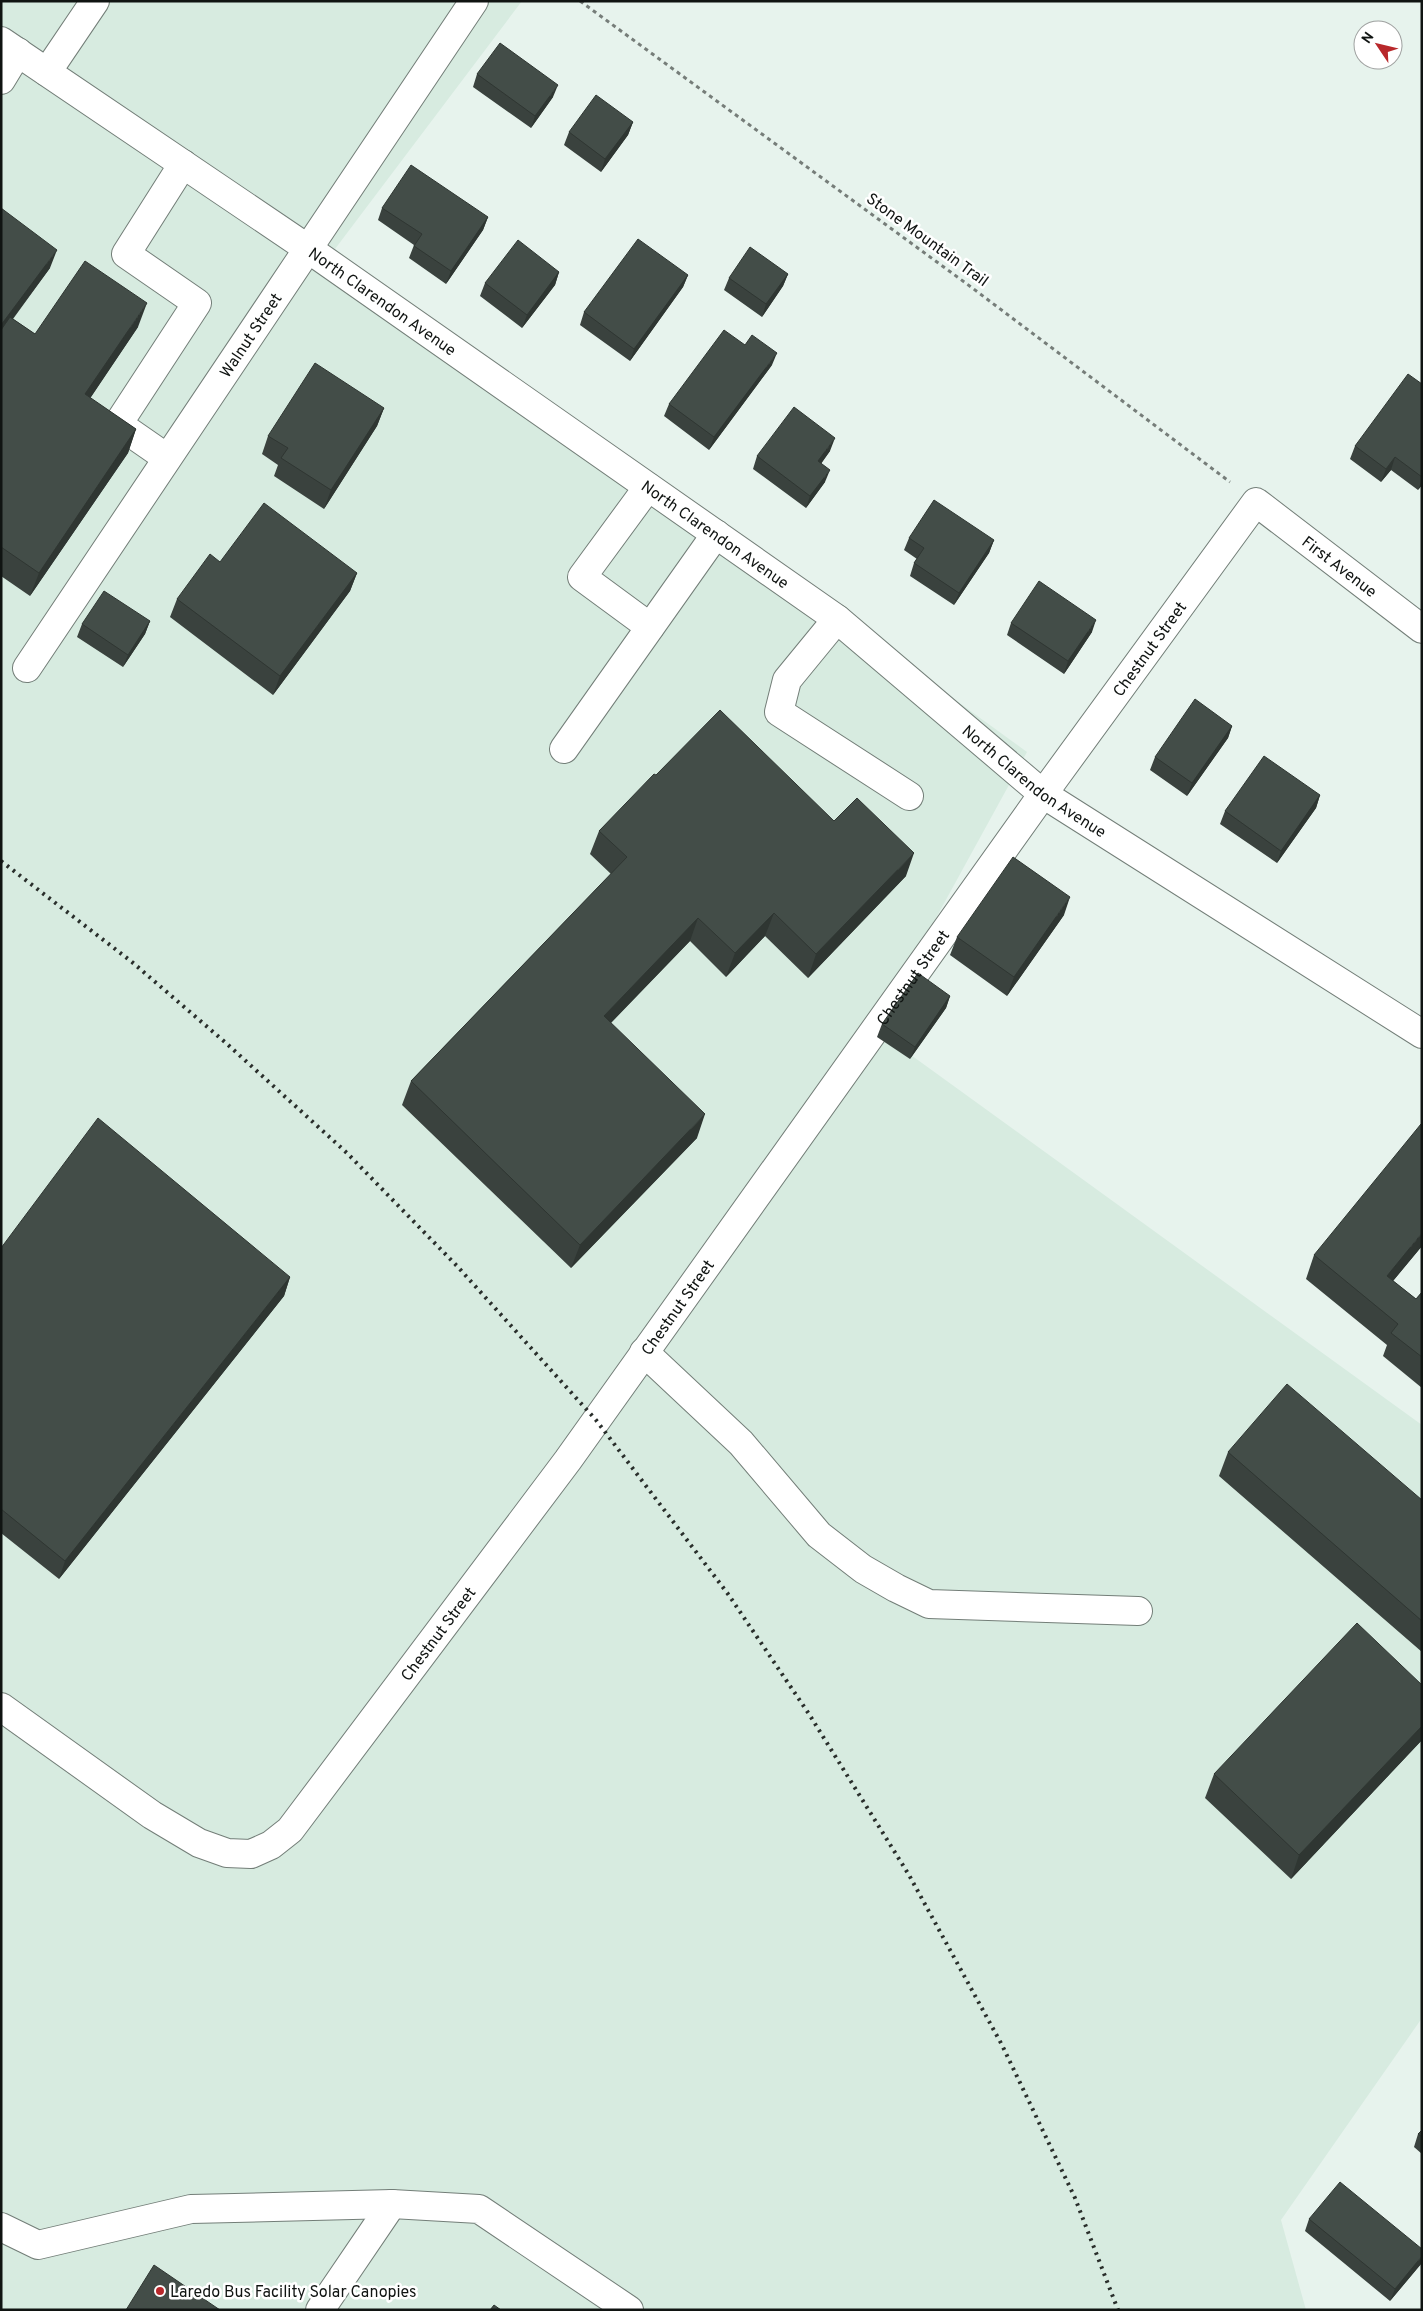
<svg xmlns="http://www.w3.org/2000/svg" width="1423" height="2311" font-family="Overpass,sans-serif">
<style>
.built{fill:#d7ebe0}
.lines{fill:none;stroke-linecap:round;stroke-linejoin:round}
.minor-casing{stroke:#737e78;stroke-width:30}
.path{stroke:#767d79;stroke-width:3;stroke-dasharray:4 4;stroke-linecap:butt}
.minor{stroke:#fff;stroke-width:28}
.rail{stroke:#292e2b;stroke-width:4;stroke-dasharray:2.5 5;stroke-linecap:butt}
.wall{fill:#3a423e}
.shaded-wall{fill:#2f3632}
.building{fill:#434d48;stroke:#2f3632}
.poi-dot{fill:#b8282b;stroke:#fff;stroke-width:2}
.labels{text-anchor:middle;stroke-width:5;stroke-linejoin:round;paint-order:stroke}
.street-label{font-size:16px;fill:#101412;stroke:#fff}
.poi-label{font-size:16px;fill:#101412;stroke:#fff;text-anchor:start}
</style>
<rect width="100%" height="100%" fill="#e7f3ed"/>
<path class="built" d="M1,1H522L335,249L1027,752L875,1029L1422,1425V2018L1281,2220L1306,2310H1Z"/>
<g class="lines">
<defs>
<g id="minor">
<path id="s1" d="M1,41L307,248L837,619L1043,794L1422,1034"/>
<path d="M47,72L95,1"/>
<path d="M1,80L18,52"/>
<path d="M167,458L118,424L197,303L126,254L183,164"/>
<path d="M648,487L582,577L650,627"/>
<path d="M837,619L787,680L779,712L909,796"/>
<path id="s2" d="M27,668L474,1"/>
<path d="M564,749L716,534"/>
<path d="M644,1352L741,1443L819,1535L863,1569L896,1588L929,1604L1138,1611"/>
<path id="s3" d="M1,1707L152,1815L199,1843L227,1853L251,1854L271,1845L290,1830L568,1460L1043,794L1256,502L1422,629"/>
<path d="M1,2227L38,2245L191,2209L392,2204L479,2209L629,2310"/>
<path d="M320,2310L392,2204"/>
</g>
</defs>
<use href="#minor" class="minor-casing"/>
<path class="path" d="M580,1L967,284L1230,482"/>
<use href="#minor" class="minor"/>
<path class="rail" d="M1,861L132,962L226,1043L347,1153L457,1266L596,1420L728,1594L809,1714L909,1875L1002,2045L1075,2198L1118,2310"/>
</g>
<path class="wall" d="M477,74L553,97L531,128L473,87Z
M633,122L628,135L601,172L564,145L569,132Z
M1,208L50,268L13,319L35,334L138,327L90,398L136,429L128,453L30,596L1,576Z
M382,208L488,217L483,230L446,284L409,258L414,245L378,220Z
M559,272L555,285L522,328L480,296L485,283Z
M788,274L783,286L762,317L724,290L729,278Z
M688,275L683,287L630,361L580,325L584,312Z
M772,365L709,450L664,416L669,404Z
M1422,384V485L1418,490L1391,470L1381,482L1350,459L1355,446Z
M384,408L377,426L324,509L274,476L278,465L262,454L268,436Z
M830,451L821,463L825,482L806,508L753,469L757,456Z
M909,538L994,540L989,553L954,605L910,576L914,563L917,559L904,550Z
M220,562L357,573L350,591L273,695L170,617L177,599Z
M150,621L145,634L123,667L77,637L82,624Z
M1011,623L1092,632L1064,674L1007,635Z
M1232,726L1228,738L1187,796L1150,770L1155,757Z
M656,775L834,821L906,876L808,978L765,936L726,977L690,941L611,1023L697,1138L571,1268L402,1105L411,1081L611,874L590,854L599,831Z
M1320,795L1316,808L1277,863L1220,824L1225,811Z
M1064,915L1007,996L950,955L957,937Z
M950,996L946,1008L910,1059L877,1037L882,1024Z
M1422,1246L1393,1281L1416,1299L1422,1292V1388L1383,1356L1387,1345L1306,1279L1314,1255Z
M1,1248L290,1277L284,1296L59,1579L1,1533Z
M1228,1452L1422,1500V1652L1219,1476Z
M1422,1685V1740L1291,1879L1205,1798L1214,1774Z
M1422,2130V2154L1414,2147L1418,2134Z
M1309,2219L1421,2264L1390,2301L1305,2231Z"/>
<path class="shaded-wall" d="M558,85L553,97L531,128L535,116Z
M633,122L628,135L601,172L605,159Z
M488,217L483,230L446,284L451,271Z
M57,250L50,268L1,334V325Z
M559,272L555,285L522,328L527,315Z
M788,274L783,286L762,317L766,304Z
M688,275L683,287L630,361L634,349Z
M147,303L138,327L77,418L85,394Z
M777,353L772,365L709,450L714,437Z
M384,408L377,426L324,509L331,490Z
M136,429L128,453L30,596L39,573Z
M835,438L830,451L814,474L818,461Z
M1395,457L1391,470L1381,482L1386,469Z
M830,470L825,482L806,508L810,496Z
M1422,480V485L1418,490Z
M994,540L989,553L954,605L959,593Z
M357,573L350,591L273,695L280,676Z
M1096,620L1092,632L1064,674L1068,661Z
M150,621L145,634L123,667L128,655Z
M1232,726L1228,738L1187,796L1192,783Z
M1320,795L1316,808L1277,863L1281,851Z
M914,853L906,876L808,978L816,954Z
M1070,897L1064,915L1007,996L1014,977Z
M774,913L765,936L726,977L735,953Z
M698,918L690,941L595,1039L604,1016Z
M950,996L946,1008L910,1059L915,1047Z
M705,1114L697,1138L571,1268L580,1245Z
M1422,1233V1246L1378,1299L1387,1276Z
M290,1277L284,1296L59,1579L65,1561Z
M1422,1726V1740L1291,1879L1299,1855Z
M1422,2256V2261L1421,2264L1390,2301L1395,2289Z"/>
<path class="building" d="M500,43L558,85L535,116L477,74Z
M596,95L633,122L605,159L569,132Z
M411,165L488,217L451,271L414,246L422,234L382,208Z
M1,208L57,250L1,325Z
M638,239L688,275L634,349L584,312Z
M518,240L559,272L527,315L485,283Z
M750,247L788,274L766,304L729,278Z
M85,261L147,303L85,394L136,429L39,573L1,547V330L10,317L35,334Z
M724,330L745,345L752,335L777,353L714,437L669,404Z
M315,363L384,408L331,490L281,458L288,448L268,436Z
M1408,374L1422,384V477L1395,457L1386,469L1355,446Z
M794,407L835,438L818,461L830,470L810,496L757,456Z
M934,500L994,540L959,593L914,563L924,548L909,538Z
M264,503L357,573L280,676L177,599L210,554L220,562Z
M1039,581L1096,620L1068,661L1011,623Z
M104,591L150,621L128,655L82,624Z
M1195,699L1232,726L1192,783L1155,757Z
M720,710L834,821L857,798L914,853L816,954L774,913L735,953L698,918L604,1016L705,1114L580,1245L411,1081L627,857L599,831L654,774L656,775Z
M1264,756L1320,795L1281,851L1225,811Z
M1013,857L1070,897L1014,977L957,937Z
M918,973L950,996L915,1047L882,1024Z
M98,1118L290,1277L65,1561L1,1509V1248Z
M1421,1124L1422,1125V1233L1387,1276L1416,1299L1422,1292V1357L1391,1333L1398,1324L1314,1255Z
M1287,1384L1422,1500V1621L1228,1452Z
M1357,1623L1422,1685V1726L1299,1855L1214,1774Z
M1422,2130V2137L1418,2134Z
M1340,2182L1422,2249V2256L1395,2289L1309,2219Z
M154,2265L220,2310H126Z
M494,2305L501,2310H490Z"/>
<circle class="poi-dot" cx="160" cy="2291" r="5"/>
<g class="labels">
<g class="street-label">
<text transform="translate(928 239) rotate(36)" y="6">Stone Mountain Trail</text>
<text dy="6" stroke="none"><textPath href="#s1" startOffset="462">North Clarendon Avenue</textPath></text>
<text dy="6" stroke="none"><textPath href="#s2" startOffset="401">Walnut Street</textPath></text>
<text dy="6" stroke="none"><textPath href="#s1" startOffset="868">North Clarendon Avenue</textPath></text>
<text dy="6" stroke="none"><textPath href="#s3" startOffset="2088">First Avenue</textPath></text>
<text dy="6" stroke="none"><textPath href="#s3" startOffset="1801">Chestnut Street</textPath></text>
<text dy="6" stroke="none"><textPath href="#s1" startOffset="1272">North Clarendon Avenue</textPath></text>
<text dy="6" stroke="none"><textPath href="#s3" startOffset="1396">Chestnut Street</textPath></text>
<text dy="6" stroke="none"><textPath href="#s3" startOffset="991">Chestnut Street</textPath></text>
<text dy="6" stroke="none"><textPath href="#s3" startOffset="586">Chestnut Street</textPath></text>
</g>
<g class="poi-label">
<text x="170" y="2297">Laredo Bus Facility Solar Canopies</text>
</g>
</g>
<rect width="1423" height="2311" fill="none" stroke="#101412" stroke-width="5"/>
<g transform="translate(1378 45) rotate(305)"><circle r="24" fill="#ffffff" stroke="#9fa1a0"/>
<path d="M0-4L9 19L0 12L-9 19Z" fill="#b8282b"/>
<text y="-8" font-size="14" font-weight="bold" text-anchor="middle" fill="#101412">N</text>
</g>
</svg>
